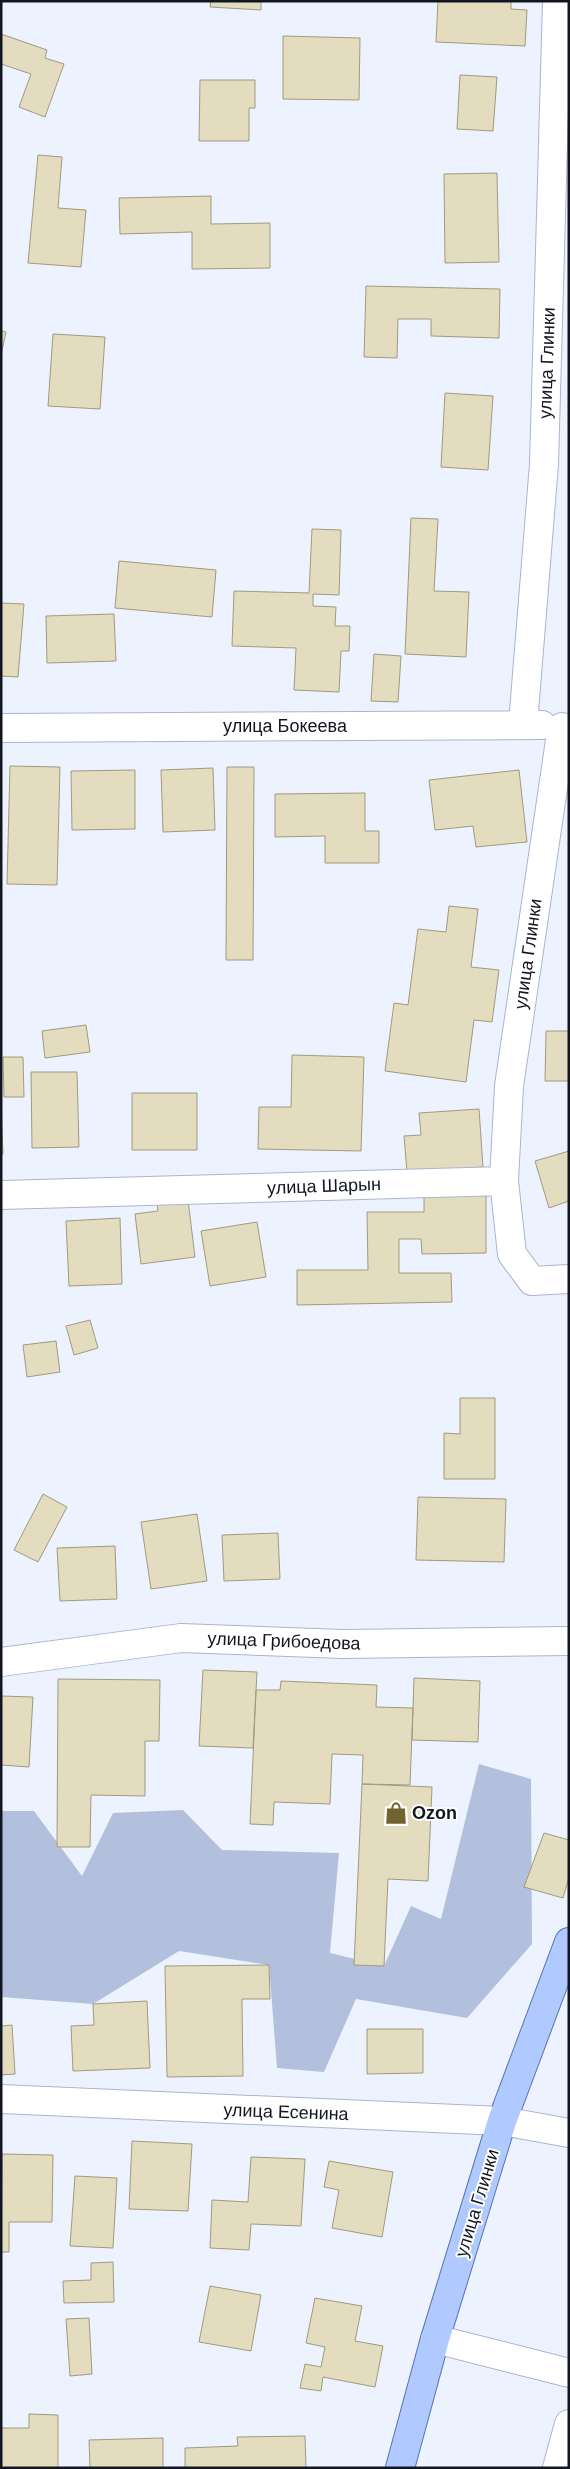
<svg xmlns="http://www.w3.org/2000/svg" width="570" height="2469" font-family="Helvetica,sans-serif">
<style>
.green{fill:#b2c0de}
.building{fill:#e3dcbf;stroke:#a09a7e}
.lines{fill:none;stroke-linecap:round;stroke-linejoin:round}
.minor-casing{stroke:#a9b5cf;stroke-width:30}
.major-casing{stroke:#5773b0;stroke-width:30}
.minor{stroke:#fff;stroke-width:28}
.major{stroke:#b0c9fe;stroke-width:28}
.labels{text-anchor:middle;stroke-width:4;stroke-linejoin:round;paint-order:stroke}
.street-label{font-size:18px;fill:#121620;stroke:#fff}
.poi-label{font-size:18px;font-weight:bold;fill:#121620;stroke:#fff;text-anchor:start}
</style>
<rect width="100%" height="100%" fill="#edf3fe"/>
<path class="green" d="M479,1764L531,1779L532,1944L467,2018L356,1999L324,2072L277,2068L269,1965L179,1951L93,2004L1,1997V1811H34L82,1876L113,1813L183,1810L222,1850L339,1853L330,1953L384,1966L411,1906L441,1919Z"/>
<path class="building" d="M211,1H261V10L210,7Z
M438,1H511V9L527,10L525,46L436,42Z
M1,34L47,50L45,58L64,64L45,117L19,107L31,74L1,64Z
M283,36L360,38L359,100L283,99Z
M460,75L497,77L493,131L457,129Z
M200,80H255V108H249V141H199Z
M38,155L62,157L58,208L86,210L81,267L28,263Z
M497,173L499,262L445,263L444,174Z
M211,196V224L270,223V268L192,269V232L120,234L119,198Z
M366,286L500,289L499,338L431,336V319H398L397,358L364,357Z
M1,331L6,332L1,355Z
M53,334L105,337L100,409L48,406Z
M445,393L493,396L488,470L441,467Z
M411,518L438,519L434,591L469,592L466,657L405,654Z
M312,529L341,530L339,595L313,594V606L336,607L335,626H350L349,651H341L339,692L294,690L296,648L232,646L234,591L309,593Z
M119,561L216,570L212,617L115,608Z
M1,603L24,604L18,677L1,676Z
M114,614L116,661L47,663L46,616Z
M374,654L401,656L398,702L371,701Z
M10,766L60,767L57,885L7,884Z
M227,767H254L253,960H226Z
M213,768L215,830L163,832L161,770Z
M135,770V829L72,830L71,771Z
M519,770L527,842L476,847L473,826L435,830L429,780Z
M365,793V831H379V863H325V836L275,837V794Z
M449,906L478,909L471,967L499,970L492,1022L474,1020L466,1082L385,1071L394,1003L408,1005L418,929L446,932Z
M86,1025L90,1052L45,1058L42,1031Z
M546,1031H569V1081H545Z
M292,1055L364,1057L361,1151L258,1149L259,1107H291Z
M3,1057H23L24,1097H4Z
M31,1072H77L79,1147L32,1148Z
M132,1093H197V1150H132Z
M1,1105L3,1154H1Z
M479,1109L483,1167L407,1172L404,1136L421,1135L419,1113Z
M569,1151V1201L549,1208L535,1161Z
M486,1195V1253L422,1254L421,1239H399V1273H451L452,1302L297,1305V1270H368L367,1212H424V1197Z
M188,1200L195,1257L141,1264L135,1214L158,1211L157,1204Z
M120,1218L122,1284L69,1286L66,1221Z
M257,1222L266,1277L210,1286L201,1231Z
M90,1320L98,1348L74,1355L66,1326Z
M56,1341L60,1372L27,1377L23,1345Z
M460,1398H495V1479H444V1433L460,1434Z
M43,1494L67,1507L38,1562L14,1550Z
M418,1497L506,1499L504,1562L416,1560Z
M197,1514L207,1581L151,1589L141,1522Z
M278,1533L280,1579L224,1581L222,1535Z
M115,1546L117,1599L60,1601L57,1548Z
M203,1670L257,1672L253,1748L199,1746Z
M414,1678L480,1681L478,1742L412,1740Z
M58,1679L160,1680L159,1741H145V1796L91,1795L90,1847H57Z
M281,1681L377,1685L376,1707L413,1708L410,1785L362,1784L363,1755L332,1754L330,1804L274,1802L273,1825L250,1824L256,1690H280Z
M1,1696L33,1697L29,1767L1,1765Z
M362,1784L432,1787L428,1881L388,1879L384,1966L354,1965Z
M544,1833L569,1840V1877L563,1898L524,1887Z
M269,1965L270,1999H242L243,2076L167,2077L165,1966Z
M147,2001L150,2068L73,2071L71,2026L94,2025L93,2004Z
M12,2025L15,2074L1,2075V2026Z
M367,2029H423V2073L367,2074Z
M132,2141L192,2144L188,2211L129,2209Z
M2,2154L53,2155L52,2222H9V2252H1Z
M251,2157L305,2159L301,2226L251,2224L249,2250L210,2248L212,2200L248,2202Z
M329,2161L393,2172L382,2237L332,2228L339,2190L324,2187Z
M75,2176L117,2178L113,2248L70,2246Z
M113,2262L114,2302L64,2303L63,2281L91,2280V2263Z
M210,2286L261,2295L251,2351L199,2342Z
M315,2298L362,2306L355,2341L383,2346L375,2387L323,2377L321,2391L300,2388L305,2364L321,2367L325,2347L306,2343Z
M89,2318L92,2374L70,2376L66,2319Z
M29,2414L58,2415V2468H1V2428H29Z
M305,2436L306,2468H185V2448L238,2446L237,2437Z
M163,2438V2468H90L89,2440Z"/>
<g class="lines">
<defs>
<path id="minor" d="M523,724L544,464L557,1
M562,727L509,1086L504,1181L512,1254L532,1281L569,1279
M1,728L542,725
M1,1195L504,1181
M1,1662L181,1638L343,1644L569,1641
M1,2099L502,2121L569,2133
M435,2339L569,2373
M557,2468L569,2424"/>
<path id="major" d="M400,2468L435,2339L502,2121L569,1942"/>
</defs>
<use href="#minor" class="minor-casing"/>
<use href="#major" class="major-casing"/>
<use href="#minor" class="minor"/>
<use href="#major" class="major"/>
</g>
<defs>
<symbol id="shop-bare" viewBox="-9 -9 18 18"><path d="M-5-2.5h2.3a2.7 3.5 0 0 1 5.4 0H5L5.5 6h-11ZM-1.5-2.5h3a1.5 2.3 0 0 0-3 0Z" fill="#6f6330" stroke="#fff" stroke-width="2.5" paint-order="stroke"/></symbol>
</defs>
<g fill-rule="evenodd">
<use href="#shop-bare" x="380" y="1797" width="32" height="32"/>
</g>
<g class="labels">
<g class="street-label">
<text transform="translate(547 363) rotate(-88)" y="6">улица Глинки</text>
<text x="285" y="732">улица Бокеева</text>
<text transform="translate(528 954) rotate(-82)" y="6">улица Глинки</text>
<text transform="translate(324 1186) rotate(-2)" y="6">улица Шарын</text>
<text transform="translate(284 1641) rotate(2)" y="6">улица Грибоедова</text>
<text transform="translate(286 2112) rotate(2)" y="6">улица Есенина</text>
<text transform="translate(477 2203) rotate(-73)" y="6">улица Глинки</text>
</g>
<g class="poi-label">
<text x="412" y="1819">Ozon</text>
</g>
</g>
<rect width="570" height="2469" fill="none" stroke="#121620" stroke-width="5"/>
</svg>
